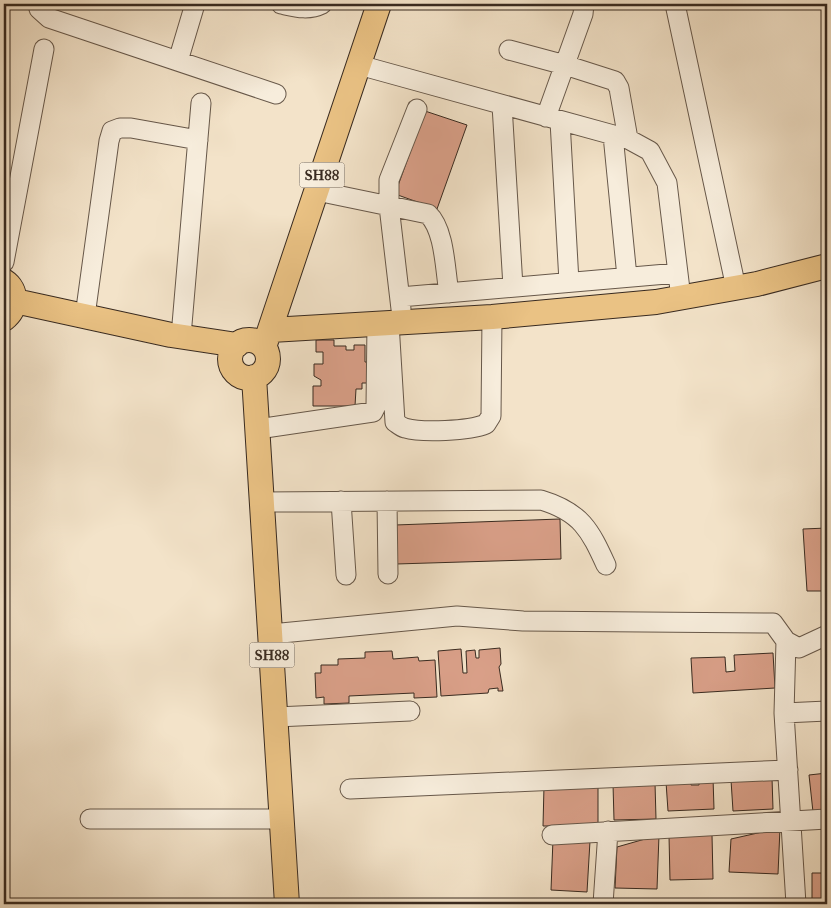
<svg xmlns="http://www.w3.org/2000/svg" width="831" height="908" font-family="'IM FELL French Canon',serif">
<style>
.building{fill:#daa089;stroke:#382a20}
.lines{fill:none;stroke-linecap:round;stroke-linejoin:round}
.minor-casing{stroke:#67584a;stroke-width:21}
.major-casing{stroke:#382a20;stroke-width:26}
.minor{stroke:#f7eddc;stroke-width:19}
.major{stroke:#eac284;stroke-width:24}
.labels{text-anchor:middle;stroke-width:4;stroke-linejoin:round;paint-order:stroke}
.shield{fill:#f7eddc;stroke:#716458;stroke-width:1}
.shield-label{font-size:15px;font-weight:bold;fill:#382a20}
</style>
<rect width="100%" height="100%" fill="#f3e3c9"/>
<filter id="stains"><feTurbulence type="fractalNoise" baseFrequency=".004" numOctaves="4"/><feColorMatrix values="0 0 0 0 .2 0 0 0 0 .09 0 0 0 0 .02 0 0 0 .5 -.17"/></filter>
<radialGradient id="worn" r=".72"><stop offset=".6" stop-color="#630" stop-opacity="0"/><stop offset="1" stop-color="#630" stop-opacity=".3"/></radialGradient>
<path class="building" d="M425,111L467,125L437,209L395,194Z
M316,340H334V346H346V350H354V345H365V362H371V383H362V389H356L355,406H313V386H321V380L314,376V364H323V352H316Z
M560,519L561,559L396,564L395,525Z
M827,528V596L822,591H807L803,529Z
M500,648L501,664L499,667L503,691H498V688L489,689L488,693L441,696L438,651L461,649L463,673H467L466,651L475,650L476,658H479V650Z
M392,651L393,659L418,657L419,661L435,660L437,697L414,698V693L349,696V703L324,704V697L316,698L315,673H321V665H338V659L365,658V652Z
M773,653L775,688L693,693L691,658L725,657L726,672L735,671L734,655Z
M827,773V810L813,812L809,775Z
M699,778H713L714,809L668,811L666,782L691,781V785H699Z
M772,778L773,809L733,811L731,780Z
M655,783L656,819L614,820L613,784Z
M544,786L598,787V826H543Z
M780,828L778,874L729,872L731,839Z
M659,835L657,889L615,888L617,847Z
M712,835L713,879L670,880L669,836Z
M553,839L590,841L587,892L551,890Z
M812,873H827V904H812Z"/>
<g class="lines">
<defs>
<path id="minor" d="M38,4L39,9L49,18L276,94
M281,4C295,7 308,11 322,4
M675,4L736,288
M509,50L565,65L615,81L619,88L628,139
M178,61L195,4
M359,65L628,139L650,151L667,183L681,298
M502,105L513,287
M546,117L583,14L584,4
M560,121L569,282
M613,135L627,277
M317,191L428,214C445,230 445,270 449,293
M4,262L44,49
M400,297L678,273
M401,309L389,206V180L417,109
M85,316L109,141L112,131L120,128H131L198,140
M389,323L395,422C398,424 401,427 405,428C422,433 469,431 486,424L491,416L492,317
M181,336L201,103
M258,429L373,412L376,406L377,324
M341,501L346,575
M387,501L388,574
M262,502L541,500C581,512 590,530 606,565
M271,634L457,616L523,621L773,623L786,641L799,648L827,635
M786,641L784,713L796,904
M784,713L827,711
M276,717L410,711
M350,789L788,770
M90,819H282
M552,835L827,819
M603,904L608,831"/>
<path id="major" d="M4,281C18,290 17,309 4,319
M15,301L171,335L237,345
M271,330L492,317L656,302L757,284L827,266
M230 359a19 19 0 1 1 38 0a19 19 0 1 1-38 0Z
M264,347L379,4
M254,377L287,904"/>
</defs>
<use href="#minor" class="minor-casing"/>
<use href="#major" class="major-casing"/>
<use href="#minor" class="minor"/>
<use href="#major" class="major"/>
</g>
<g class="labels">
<g class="shield">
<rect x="299.5" y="162.5" width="45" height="25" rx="4"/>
<rect x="249.5" y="642.5" width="45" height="25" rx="4"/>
</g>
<g class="shield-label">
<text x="322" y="180">SH88</text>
<text x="272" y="660">SH88</text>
</g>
</g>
<rect width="831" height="908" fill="none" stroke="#f3e3c9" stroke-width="20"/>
<rect x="5" y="5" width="821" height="898" fill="none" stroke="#382a20" stroke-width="2.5"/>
<rect x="10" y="10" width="811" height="888" fill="none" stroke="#382a20"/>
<rect width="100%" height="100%" filter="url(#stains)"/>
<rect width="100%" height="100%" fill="url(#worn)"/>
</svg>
